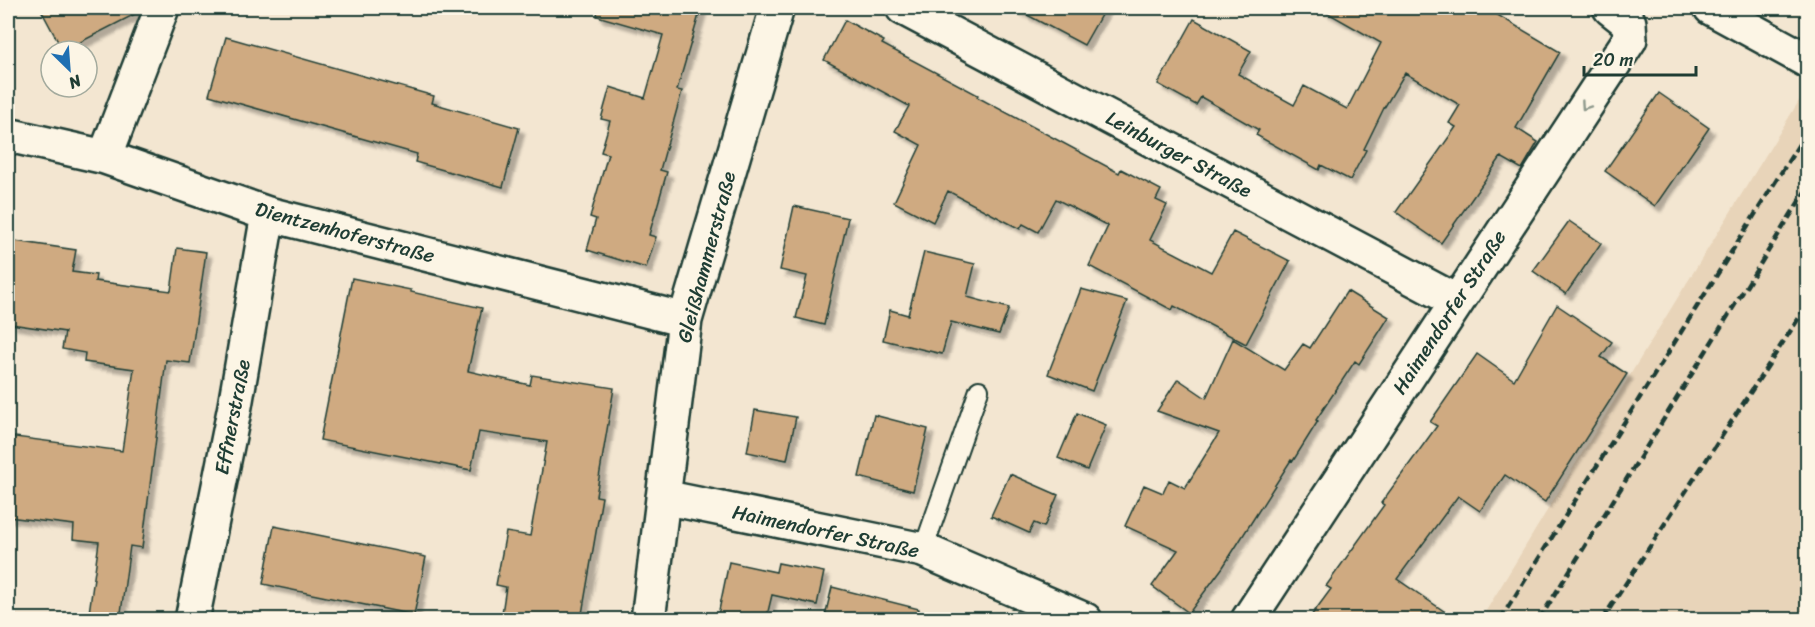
<svg xmlns="http://www.w3.org/2000/svg" width="1815" height="627" font-family="Sriracha,sans-serif">
<style>
.built{fill:#e8d4b9}
.building{fill:#cfaa81;stroke:#1f3d34;stroke-width:1.5;filter:url(#shadow)}
.lines{fill:none;stroke-linecap:round;stroke-linejoin:round}
.service-casing{stroke:#1f3d34;stroke-width:22}
.minor-casing{stroke:#1f3d34;stroke-width:38}
.primary-casing{stroke:#1f3d34;stroke-width:38}
.service{stroke:#fcf5e5;stroke-width:18}
.minor{stroke:#fcf5e5;stroke-width:33}
.primary{stroke:#fcf5e5;stroke-width:33}
.rail{stroke:#1f3d34;stroke-width:4.5;stroke-dasharray:9 4.5;stroke-linecap:butt}
.oneway{stroke:#8e998c}
.labels{text-anchor:middle;stroke-width:4.5;stroke-linejoin:round;paint-order:stroke}
.street-label{font-size:20px;fill:#1f3d34;stroke:#fcf5e5}
</style>
<defs>
<filter id="shadow"><feDropShadow dx="5.5" dy="5.5" stdDeviation="1.5" flood-color="#0004"/></filter>
</defs>
<rect width="100%" height="100%" fill="#f3e6d1"/>
<filter id="ink" filterUnits="userSpaceOnUse"><feTurbulence type="fractalNoise" baseFrequency=".0167" numOctaves="2"/><feDisplacementMap in="SourceGraphic" scale="12" xChannelSelector="R" yChannelSelector="G"/><feConvolveMatrix kernelMatrix="1 2 1 2 8 2 1 2 1" color-interpolation-filters="sRGB"/></filter>
<g filter="url(#ink)">
<path class="built" d="M1807,88V619H1481L1606,414Z"/>
<path class="building" d="M40,8H142L141,11L63,51Z
M598,8H701L677,90L682,91L660,170L667,172L649,235L656,237L646,268L587,250L596,219L590,217L608,154L601,152L610,121L601,119L610,87L645,98L663,35L597,16Z
M1014,8H1105L1084,45Z
M1319,8H1486L1560,52L1516,128L1538,142L1522,169L1501,157L1441,243L1396,212L1456,127L1449,123L1460,105L1405,73L1384,108L1364,149L1366,150L1350,180L1321,165L1319,170L1256,135L1259,130L1201,97L1196,105L1158,84L1194,19L1251,51L1238,74L1294,105L1304,86L1347,109L1381,43Z
M845,20L884,41L882,44L978,95L977,97L1119,173L1121,169L1161,190L1156,200L1167,205L1150,240L1211,272L1233,232L1290,261L1246,344L1174,306L1172,310L1089,266L1108,226L1056,199L1038,232L1023,224L1020,229L948,191L933,222L894,202L921,145L895,131L909,106L824,60Z
M226,37L434,96L432,103L519,128L503,187L415,162L417,154L209,95Z
M1659,93L1709,128L1655,206L1605,171Z
M794,206L848,218L824,325L796,318L807,276L780,270Z
M1569,221L1601,243L1566,294L1533,271Z
M8,240L76,250L72,272L96,275L95,281L171,291L177,248L206,252L190,363L166,360L142,548L130,546L120,620H88L99,542L73,539L74,525L8,517V436L122,451L134,369L84,362L85,353L62,349L65,332L11,324L15,299L8,298Z
M924,252L975,264L967,297L1009,308L999,334L951,322L942,354L883,340L890,310L908,315Z
M352,278L411,290V292L482,308L468,371L530,385L532,375L614,388L596,496L602,497L581,620H501L506,587L496,585L506,532L530,536L547,442L479,432L471,470L320,440Z
M1081,289L1127,301L1092,391L1048,374Z
M1347,291L1389,317L1359,364L1355,361L1316,420L1318,421L1293,461L1291,460L1223,567L1189,613L1152,586L1178,550L1125,526L1144,485L1163,493L1169,480L1185,488L1219,433L1157,411L1178,379L1206,398L1233,339L1284,370L1303,344L1310,348Z
M1557,305L1612,342L1601,357L1627,374L1545,502L1505,475L1480,511L1458,496L1397,579L1457,620H1308L1331,589L1326,586L1384,505L1381,503L1437,426L1430,422L1477,354L1514,380Z
M755,410L796,417L787,460L747,452Z
M1077,413L1106,425L1087,470L1058,458Z
M874,415L928,429L913,491L859,477Z
M1010,474L1058,495L1044,527L1034,523L1029,533L991,516Z
M274,526L426,557L414,615L263,584Z
M729,562L776,572L778,563L824,572L817,605L772,595L766,620H717Z
M832,587L919,609L918,620H824Z"/>
<g class="lines">
<defs>
<path id="service" d="M923,550L979,390"/>
<path id="minor" d="M903,8L1456,301
M8,135L105,157L268,214L685,320
M105,157L162,8
M663,497L923,550L1085,620
M192,620L235,406L268,214
M648,620L685,320L777,8
M1248,620L1630,39L1629,23L1610,8"/>
<path id="primary" d="M1711,8L1808,61"/>
</defs>
<use href="#service" class="service-casing"/>
<use href="#minor" class="minor-casing"/>
<use href="#primary" class="primary-casing"/>
<use href="#service" class="service"/>
<use href="#minor" class="minor"/>
<use href="#primary" class="primary"/>
<path class="rail" d="M1500,620L1808,130
M1539,620L1808,187
M1602,620L1808,304"/>
</g>
<defs><path id="oneway-chevron" d="M-2-3.5L2.5 0L-2 3.5" fill="none" stroke-width="1.6" stroke-linecap="round" stroke-linejoin="round" transform="scale(1.5)"/></defs>
<use class="oneway" href="#oneway-chevron" transform="translate(1585 106) rotate(124)"/>
</g>
<g class="labels">
<g class="street-label">
<text transform="translate(1179 154) rotate(28)" y="7">Leinburger Straße</text>
<text transform="translate(345 232) rotate(15)" y="7">Dientzenhoferstraße</text>
<text transform="translate(706 257) rotate(-75)" y="7">Gleißhammerstraße</text>
<text transform="translate(1449 312) rotate(-57)" y="7">Haimendorfer Straße</text>
<text transform="translate(232 417) rotate(-79)" y="7">Effnerstraße</text>
<text transform="translate(826 531) rotate(12)" y="7">Haimendorfer Straße</text>
</g>
</g>
<rect width="1815" height="627" fill="none" stroke="#fcf5e5" stroke-width="30"/>
<rect x="15" y="15" width="1785" height="597" fill="none" stroke="#1f3d34" stroke-width="2" filter="url(#ink)"/>
<g transform="translate(69 69) rotate(155)"><circle r="28" fill="#fcf5e5" stroke="#a4ab9e" stroke-width="1.5"/>
<path d="M0-4.5L10 22L0 15L-10 22Z" fill="#1f6fb2"/>
<text y="-9" font-size="16" font-weight="bold" text-anchor="middle" fill="#1f3d34">N</text>
</g>
<path d="M1584 66v9h112v-9" fill="none" stroke="#1f3d34" stroke-width="3"/>
<text x="1593" y="66" font-size="18" fill="#1f3d34" stroke="#fcf5e5" stroke-width="4.5" paint-order="stroke">20 m</text>
</svg>
